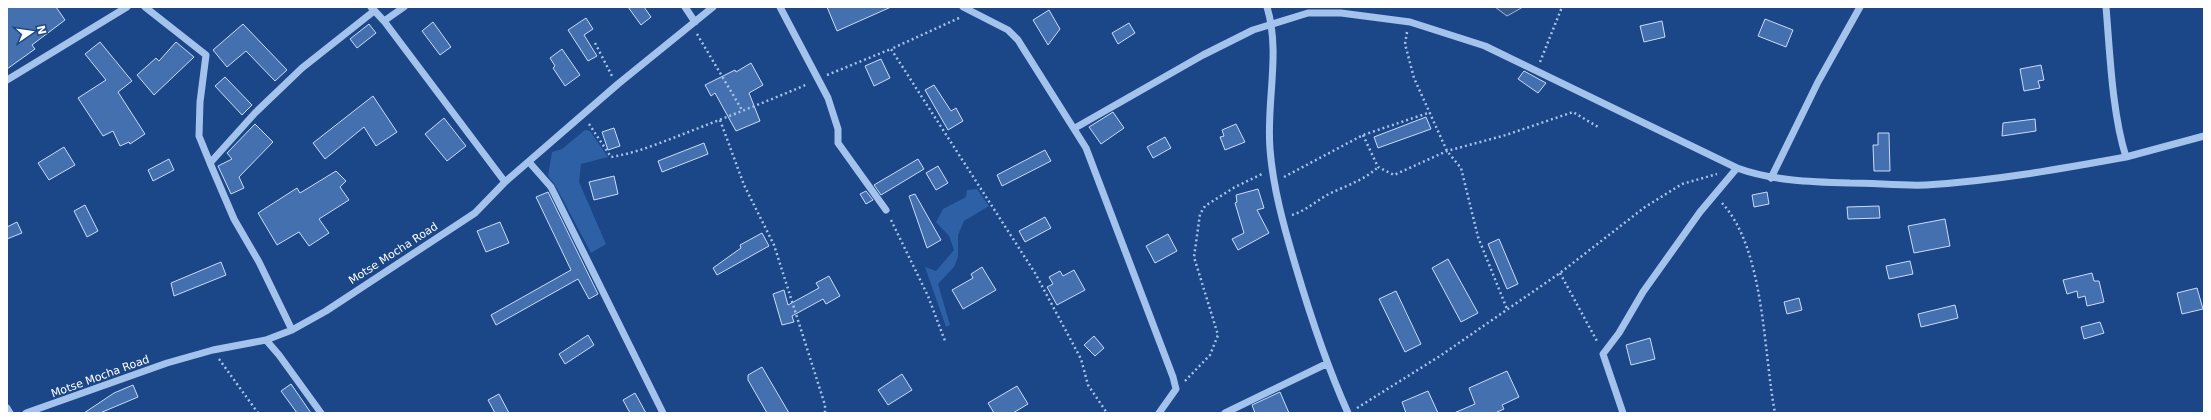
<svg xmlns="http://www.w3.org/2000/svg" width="2211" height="420" font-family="'DejaVu Sans',sans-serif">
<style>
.green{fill:#2e60a5}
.water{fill:#385887;stroke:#96bcee}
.building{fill:#4470b0;stroke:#c8ddf9}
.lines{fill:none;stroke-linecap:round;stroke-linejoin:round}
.path{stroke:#a3c2ec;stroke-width:2.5;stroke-dasharray:2 3;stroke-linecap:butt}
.minor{stroke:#a3c2ec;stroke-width:7}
.labels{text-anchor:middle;stroke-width:4;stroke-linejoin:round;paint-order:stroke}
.street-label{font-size:11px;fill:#fff;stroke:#1b4687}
</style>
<rect width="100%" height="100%" fill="#1b4687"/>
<path class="green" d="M585,130L590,131L608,157L581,164L579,182L606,244L591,253L555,185L548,176L552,152L562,149Z
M977,189L989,206L964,221L958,235V257L954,267L938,284L950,325L946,327L925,267L936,271L954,250L949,236L936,222L943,209L966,197L967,190Z"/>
<path class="water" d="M1495,7H1523L1507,16Z"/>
<path class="building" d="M7,7H56L65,20L32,45L35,49L7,69Z
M628,7H644L651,17L641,25Z
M827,7H891L837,31Z
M1049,10L1060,29L1048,45L1033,20Z
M586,18L593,29L584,35L597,56L588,61L568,30Z
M1765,19L1793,30L1786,47L1758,36Z
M1662,21L1665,37L1644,42L1640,26Z
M433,22L451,47L440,55L422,31Z
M1129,23L1135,33L1118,44L1112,33Z
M243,24L287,70L275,81L246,51L227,67L213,50Z
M369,24L376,33L357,48L350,39Z
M100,42L132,81L118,92L145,134L130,144L129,142L120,146L113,131L103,136L78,98L106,80L85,54Z
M176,42L194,57L154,95L137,75L156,58L159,61Z
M562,49L580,75L565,86L553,68L555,66L550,58Z
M881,59L890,78L874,86L865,66Z
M751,63L763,85L749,93L760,121L736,131L715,93L711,96L705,85L735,70L736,72Z
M2041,65L2044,80L2038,81L2040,88L2024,91L2020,69Z
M1524,71L1546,83L1538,93L1518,79Z
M225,77L252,105L242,115L215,86Z
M934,85L951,111L956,108L963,121L948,130L925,90Z
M373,96L397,132L376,146L364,127L325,159L313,143Z
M1113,112L1124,128L1101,144L1089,127Z
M1426,117L1431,129L1378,148L1374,137Z
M444,118L466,146L447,161L425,134Z
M2035,119L2036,131L2002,136L2003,123Z
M255,124L273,142L239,177L244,188L231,194L218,166L232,159L227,153Z
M1236,124L1245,142L1225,150L1220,137L1224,136L1222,130Z
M614,128L620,146L608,150L602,132Z
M1878,133H1889L1890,171H1874L1873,145H1878Z
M1165,137L1171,148L1153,158L1147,147Z
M704,143L708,154L662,172L658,161Z
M64,147L75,165L49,180L38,163Z
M1045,150L1051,161L1002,186L997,175Z
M169,159L174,170L153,181L148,170Z
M918,159L924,169L881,195L874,185Z
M938,166L948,183L936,190L926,173Z
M336,171L346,181L340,187L349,200L319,219L329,233L309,246L299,232L277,245L258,213L297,188L300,193Z
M614,176L618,194L594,200L589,182Z
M1258,189L1264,208L1257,210L1269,233L1238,250L1232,239L1244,233L1235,203L1237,202L1236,195Z
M866,191L873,200L866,204L860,194Z
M548,192L598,294L589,299L578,279L496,325L491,315L571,270L536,197Z
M1767,192L1769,204L1754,207L1752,195Z
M915,194L941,240L927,248L909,196Z
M85,205L98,231L87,237L74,211Z
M1879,206L1880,218L1848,219L1847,207Z
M1045,217L1051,228L1025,242L1019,231Z
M1945,219L1950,246L1914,253L1908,226Z
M17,222L22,233L7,239V227Z
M500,222L509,243L486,252L477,231Z
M762,233L769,246L717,275L713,268L741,248L740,245Z
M1168,234L1177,251L1155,263L1146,246Z
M1499,239L1518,284L1507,289L1488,244Z
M1448,259L1478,313L1461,322L1432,268Z
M1910,261L1913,274L1889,279L1886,266Z
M221,262L226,275L174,296L171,283Z
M982,267L996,290L963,309L952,290L973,278L971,274Z
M1074,270L1085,290L1057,305L1047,287L1053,284L1049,277L1060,271L1063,276Z
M2092,273L2094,281H2099L2104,302L2087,306L2085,296L2078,298L2077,291L2067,294L2063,280Z
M829,276L840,296L826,304L823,299L792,316L794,322L782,325L773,294L784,290L788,305L819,288L816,283Z
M2197,288L2203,309L2182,314L2177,293Z
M1396,291L1421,344L1405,352L1379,299Z
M1799,298L1802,310L1787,314L1784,302Z
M1955,305L1958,318L1921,327L1918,314Z
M2100,322L2104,333L2084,339L2081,327Z
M588,335L594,345L565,364L559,354Z
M1094,336L1104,348L1095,356L1084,345Z
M1650,338L1655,359L1631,365L1626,345Z
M762,367L789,413H767L748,380V375Z
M1507,371L1519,397L1502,405L1504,409L1495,413H1454L1475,404L1469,388Z
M902,374L912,390L888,405L878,390Z
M291,384L311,413H297L281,391Z
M133,385L138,397L100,413H84L114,393Z
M1017,386L1028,404L1013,413H994L988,403Z
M1428,391L1438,413H1406L1402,402Z
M1280,392L1289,413H1255L1252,405Z
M635,393L646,413H630L623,400Z
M499,394L509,413H495L488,400Z"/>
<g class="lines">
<path class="path" d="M959,18L891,49L1035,273L1081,359L1088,385L1107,413
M1407,32L1405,44L1414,78L1447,151L1461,168L1478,237L1507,309
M697,34L742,110
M595,43L612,76
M1540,62L1562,7
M827,75L891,49
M720,120L744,185L774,245L825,405V413
M589,124L611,157C637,153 662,142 686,133C727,117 768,101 808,84
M1363,135L1378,167L1394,175L1447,151L1506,135L1573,112L1598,127
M1284,177L1363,135L1428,113
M1722,203C1765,250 1763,351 1775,413
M1292,215C1305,211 1315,202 1327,195C1344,186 1364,181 1378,167
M891,220L928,296L945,341
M1560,273L1598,343
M219,359L258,413
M1185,381L1210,355L1218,335L1194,257L1200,214L1205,206L1235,187L1262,174
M1357,408L1440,356L1560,273L1645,207L1682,184L1717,174"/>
<path class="minor" d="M145,7L206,55L200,102L199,136L210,163
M371,7L384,21L505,182
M685,7L695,22
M780,7L828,98L838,129V143L886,210
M963,7L1008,30L1018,40L1086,148L1173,377L1176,389L1159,413
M1267,7C1281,53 1266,102 1270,149C1273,188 1284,227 1295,264C1310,315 1326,364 1348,413
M384,21L404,7
M7,80L127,7
M1075,128L1203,55L1253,30L1308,13H1341L1410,22L1485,46L1737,168C1773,181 1812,182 1850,183C1875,183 1901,186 1926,185C1993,181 2060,169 2126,157C2112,113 2110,53 2106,7
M2126,157L2204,136
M529,162L551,187L663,413
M1771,178L1818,82L1860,7
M292,330L259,262L234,219L210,163L255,113L302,68L374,11
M266,340L279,355L321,413
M7,408L10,413
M26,413L167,363L213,350L266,340L292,330L326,311L475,213L505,182L618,84L713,7
M1225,413L1326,364
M1623,413L1603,354L1619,333L1643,292L1700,212L1737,168"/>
</g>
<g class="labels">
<g class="street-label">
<text transform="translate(393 253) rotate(-33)" y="4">Motse Mocha Road</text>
<text transform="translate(100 376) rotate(-20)" y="4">Motse Mocha Road</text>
</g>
</g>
<rect width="2211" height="420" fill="none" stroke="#ffffff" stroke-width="16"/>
<g transform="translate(32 32) rotate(77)" stroke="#1b4687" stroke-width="3" paint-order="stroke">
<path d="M0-3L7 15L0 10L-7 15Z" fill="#ffffff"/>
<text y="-6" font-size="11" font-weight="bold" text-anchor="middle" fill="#ffffff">N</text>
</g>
</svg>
